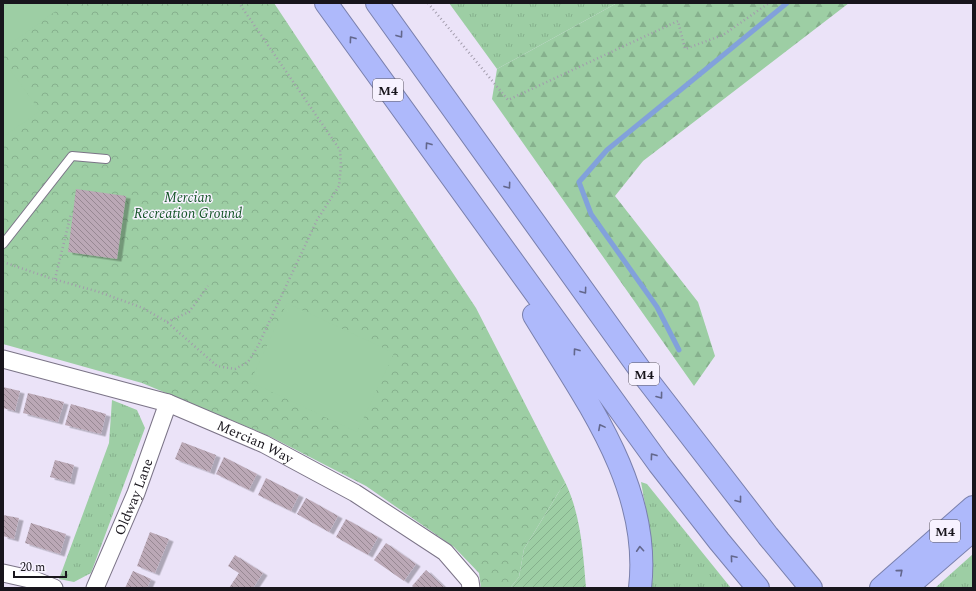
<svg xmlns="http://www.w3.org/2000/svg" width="976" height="591" font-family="Spectral,serif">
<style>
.grass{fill:url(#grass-tufts)}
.forest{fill:url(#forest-firs)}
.park{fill:url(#park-crowns)}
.garden{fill:url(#garden-furrows)}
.pitch{fill:#9dcea4}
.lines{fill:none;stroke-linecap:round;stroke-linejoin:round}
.stream{stroke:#82a1db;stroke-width:5}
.building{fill:url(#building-back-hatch);filter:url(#shadow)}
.service-casing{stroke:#7b7487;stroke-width:10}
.minor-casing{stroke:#7b7487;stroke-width:19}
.motorway-casing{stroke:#7a80ad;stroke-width:24}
.path{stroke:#a29cac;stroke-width:2.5;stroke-dasharray:1 3;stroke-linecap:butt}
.service{stroke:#fff;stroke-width:8}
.minor{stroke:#fff;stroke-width:17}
.motorway{stroke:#aeb9fb;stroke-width:22}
.oneway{stroke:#63678c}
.labels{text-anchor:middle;stroke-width:3;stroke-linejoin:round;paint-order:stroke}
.shield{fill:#f7f2ff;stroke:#5b5760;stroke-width:1}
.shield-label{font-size:13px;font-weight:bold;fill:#18151c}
.park-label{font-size:14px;font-style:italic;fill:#145427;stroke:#f7f2ff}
.street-label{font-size:14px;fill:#18151c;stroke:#f7f2ff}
</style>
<defs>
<pattern id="grass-tufts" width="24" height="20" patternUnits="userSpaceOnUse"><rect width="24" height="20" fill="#9dcea4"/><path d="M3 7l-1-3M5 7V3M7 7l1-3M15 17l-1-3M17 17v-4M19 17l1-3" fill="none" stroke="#86b08d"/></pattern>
<pattern id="forest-firs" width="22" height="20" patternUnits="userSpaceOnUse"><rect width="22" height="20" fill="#9dcea4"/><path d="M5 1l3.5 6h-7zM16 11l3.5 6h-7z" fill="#86b08d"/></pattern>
<pattern id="park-crowns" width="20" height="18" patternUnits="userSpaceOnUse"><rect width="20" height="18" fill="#9dcea4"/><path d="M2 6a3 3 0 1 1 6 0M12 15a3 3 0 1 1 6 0" fill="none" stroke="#86b08d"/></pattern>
<pattern id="garden-furrows" width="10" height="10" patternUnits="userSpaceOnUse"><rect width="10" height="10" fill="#9dcea4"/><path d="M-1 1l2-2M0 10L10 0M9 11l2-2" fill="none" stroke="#86b08d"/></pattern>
<pattern id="building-back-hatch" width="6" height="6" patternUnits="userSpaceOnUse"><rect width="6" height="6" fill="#bba8b6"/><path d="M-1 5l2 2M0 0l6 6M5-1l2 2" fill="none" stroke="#978893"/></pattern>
<filter id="shadow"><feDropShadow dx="4.5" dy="2.5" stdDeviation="0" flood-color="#0004"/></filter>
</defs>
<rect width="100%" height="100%" fill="#ebe3f8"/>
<path class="grass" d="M449,3H617L497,69Z
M112,400L137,410L145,428L91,573L74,582L59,579L109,443Z
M641,482L647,484L731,588H651C657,560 646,511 641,482Z
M973,554V588H935Z"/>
<path class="forest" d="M617,3H849L643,161L615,196L698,302L715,356L694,386L492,99L497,69Z"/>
<path class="park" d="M3,3H274L476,308L565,482L524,549L519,577L510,588H481L479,573L454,547L366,486L269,436L142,383L3,344Z"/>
<path class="garden" d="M565,482C581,515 583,552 586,588H510L519,577L524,549Z"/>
<path class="pitch" d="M3,3H67L3,49Z
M3,60L40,111L3,137Z
M287,303L394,353L357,432L250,382Z"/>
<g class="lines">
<path class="stream" d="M679,350L657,307L591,214L579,182L607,150L787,3"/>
</g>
<path class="building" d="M76,189L126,196L117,259L68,252Z
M3,387L20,391L15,411L3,408Z
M28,393L64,402L58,422L23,413Z
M71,404L106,414L101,434L65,425Z
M182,442L216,455L210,472L175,459Z
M224,457L257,474L249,490L216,474Z
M55,460L74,465L70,482L50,477Z
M266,478L299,495L291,511L258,495Z
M306,498L338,516L329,532L297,514Z
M3,515L19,518L14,539L3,536Z
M346,519L378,537L368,555L336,537Z
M31,523L66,534L60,554L25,543Z
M150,532L169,539L155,573L137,566Z
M386,543L416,564L404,581L374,560Z
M235,555L263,573L253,588H229L239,573L228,566Z
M426,570L445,588H415L412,586Z
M133,571L151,579L147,588H125Z"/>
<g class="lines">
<defs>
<path id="service" d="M3,244L72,156L106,159"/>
<g id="minor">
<path id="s1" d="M3,359L168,403L264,444L355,493L445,552L470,581L471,588"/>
<path d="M3,573L34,580L54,588"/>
<path id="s2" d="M95,588L136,493L168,403"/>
</g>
<path id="motorway" d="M326,3L659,464L719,541L758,588
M377,3L646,378L768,536L811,588
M534,315C584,398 652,486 640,588
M881,588L973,507
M906,588L973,530"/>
</defs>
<use href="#service" class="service-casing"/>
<use href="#minor" class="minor-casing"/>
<use href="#motorway" class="motorway-casing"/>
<path class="path" d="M428,3L508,100L678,21L685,49L723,35L769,3
M3,262L50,278L99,292L143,308L167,322L217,366L235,369L248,362L257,348L317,220L339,186L341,165L340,150L239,3
M55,279L71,214
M167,322L189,312L208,286"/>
<use href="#service" class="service"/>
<use href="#minor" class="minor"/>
<use href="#motorway" class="motorway"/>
</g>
<defs><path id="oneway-chevron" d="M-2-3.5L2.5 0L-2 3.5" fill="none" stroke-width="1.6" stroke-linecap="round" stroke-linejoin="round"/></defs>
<g class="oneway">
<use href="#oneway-chevron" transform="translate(400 35) rotate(54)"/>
<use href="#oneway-chevron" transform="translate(352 39) rotate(-126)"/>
<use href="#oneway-chevron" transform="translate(428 145) rotate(-126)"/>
<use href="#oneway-chevron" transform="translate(508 186) rotate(54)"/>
<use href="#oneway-chevron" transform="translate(584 291) rotate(54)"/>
<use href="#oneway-chevron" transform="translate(576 351) rotate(-126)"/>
<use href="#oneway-chevron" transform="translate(660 396) rotate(53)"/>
<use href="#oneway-chevron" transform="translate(601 427) rotate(-118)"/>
<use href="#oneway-chevron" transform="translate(653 456) rotate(-126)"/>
<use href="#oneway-chevron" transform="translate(739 500) rotate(52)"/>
<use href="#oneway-chevron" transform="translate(640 549) rotate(-94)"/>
<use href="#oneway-chevron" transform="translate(733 558) rotate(-130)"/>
<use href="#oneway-chevron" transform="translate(900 572) rotate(-41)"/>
</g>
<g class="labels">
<g class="shield">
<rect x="373" y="79" width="30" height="22" rx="3"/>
<rect x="629" y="363" width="30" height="22" rx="3"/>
<rect x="930" y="520" width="30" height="22" rx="3"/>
</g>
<g class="shield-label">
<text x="388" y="95">M4</text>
<text x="644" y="379">M4</text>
<text x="945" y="536">M4</text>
</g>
<g class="park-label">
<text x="188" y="202">Mercian<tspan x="188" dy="16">Recreation Ground</tspan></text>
</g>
<g class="street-label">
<text dy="5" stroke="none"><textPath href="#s1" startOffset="266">Mercian Way</textPath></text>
<text dy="5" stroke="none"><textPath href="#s2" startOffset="99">Oldway Lane</textPath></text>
</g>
</g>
<rect width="976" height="591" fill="none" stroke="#18151c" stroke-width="8"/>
<path d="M14 571v6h52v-6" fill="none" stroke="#18151c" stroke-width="2"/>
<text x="20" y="571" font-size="12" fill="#18151c" stroke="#f7f2ff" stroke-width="3" paint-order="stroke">20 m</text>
</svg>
